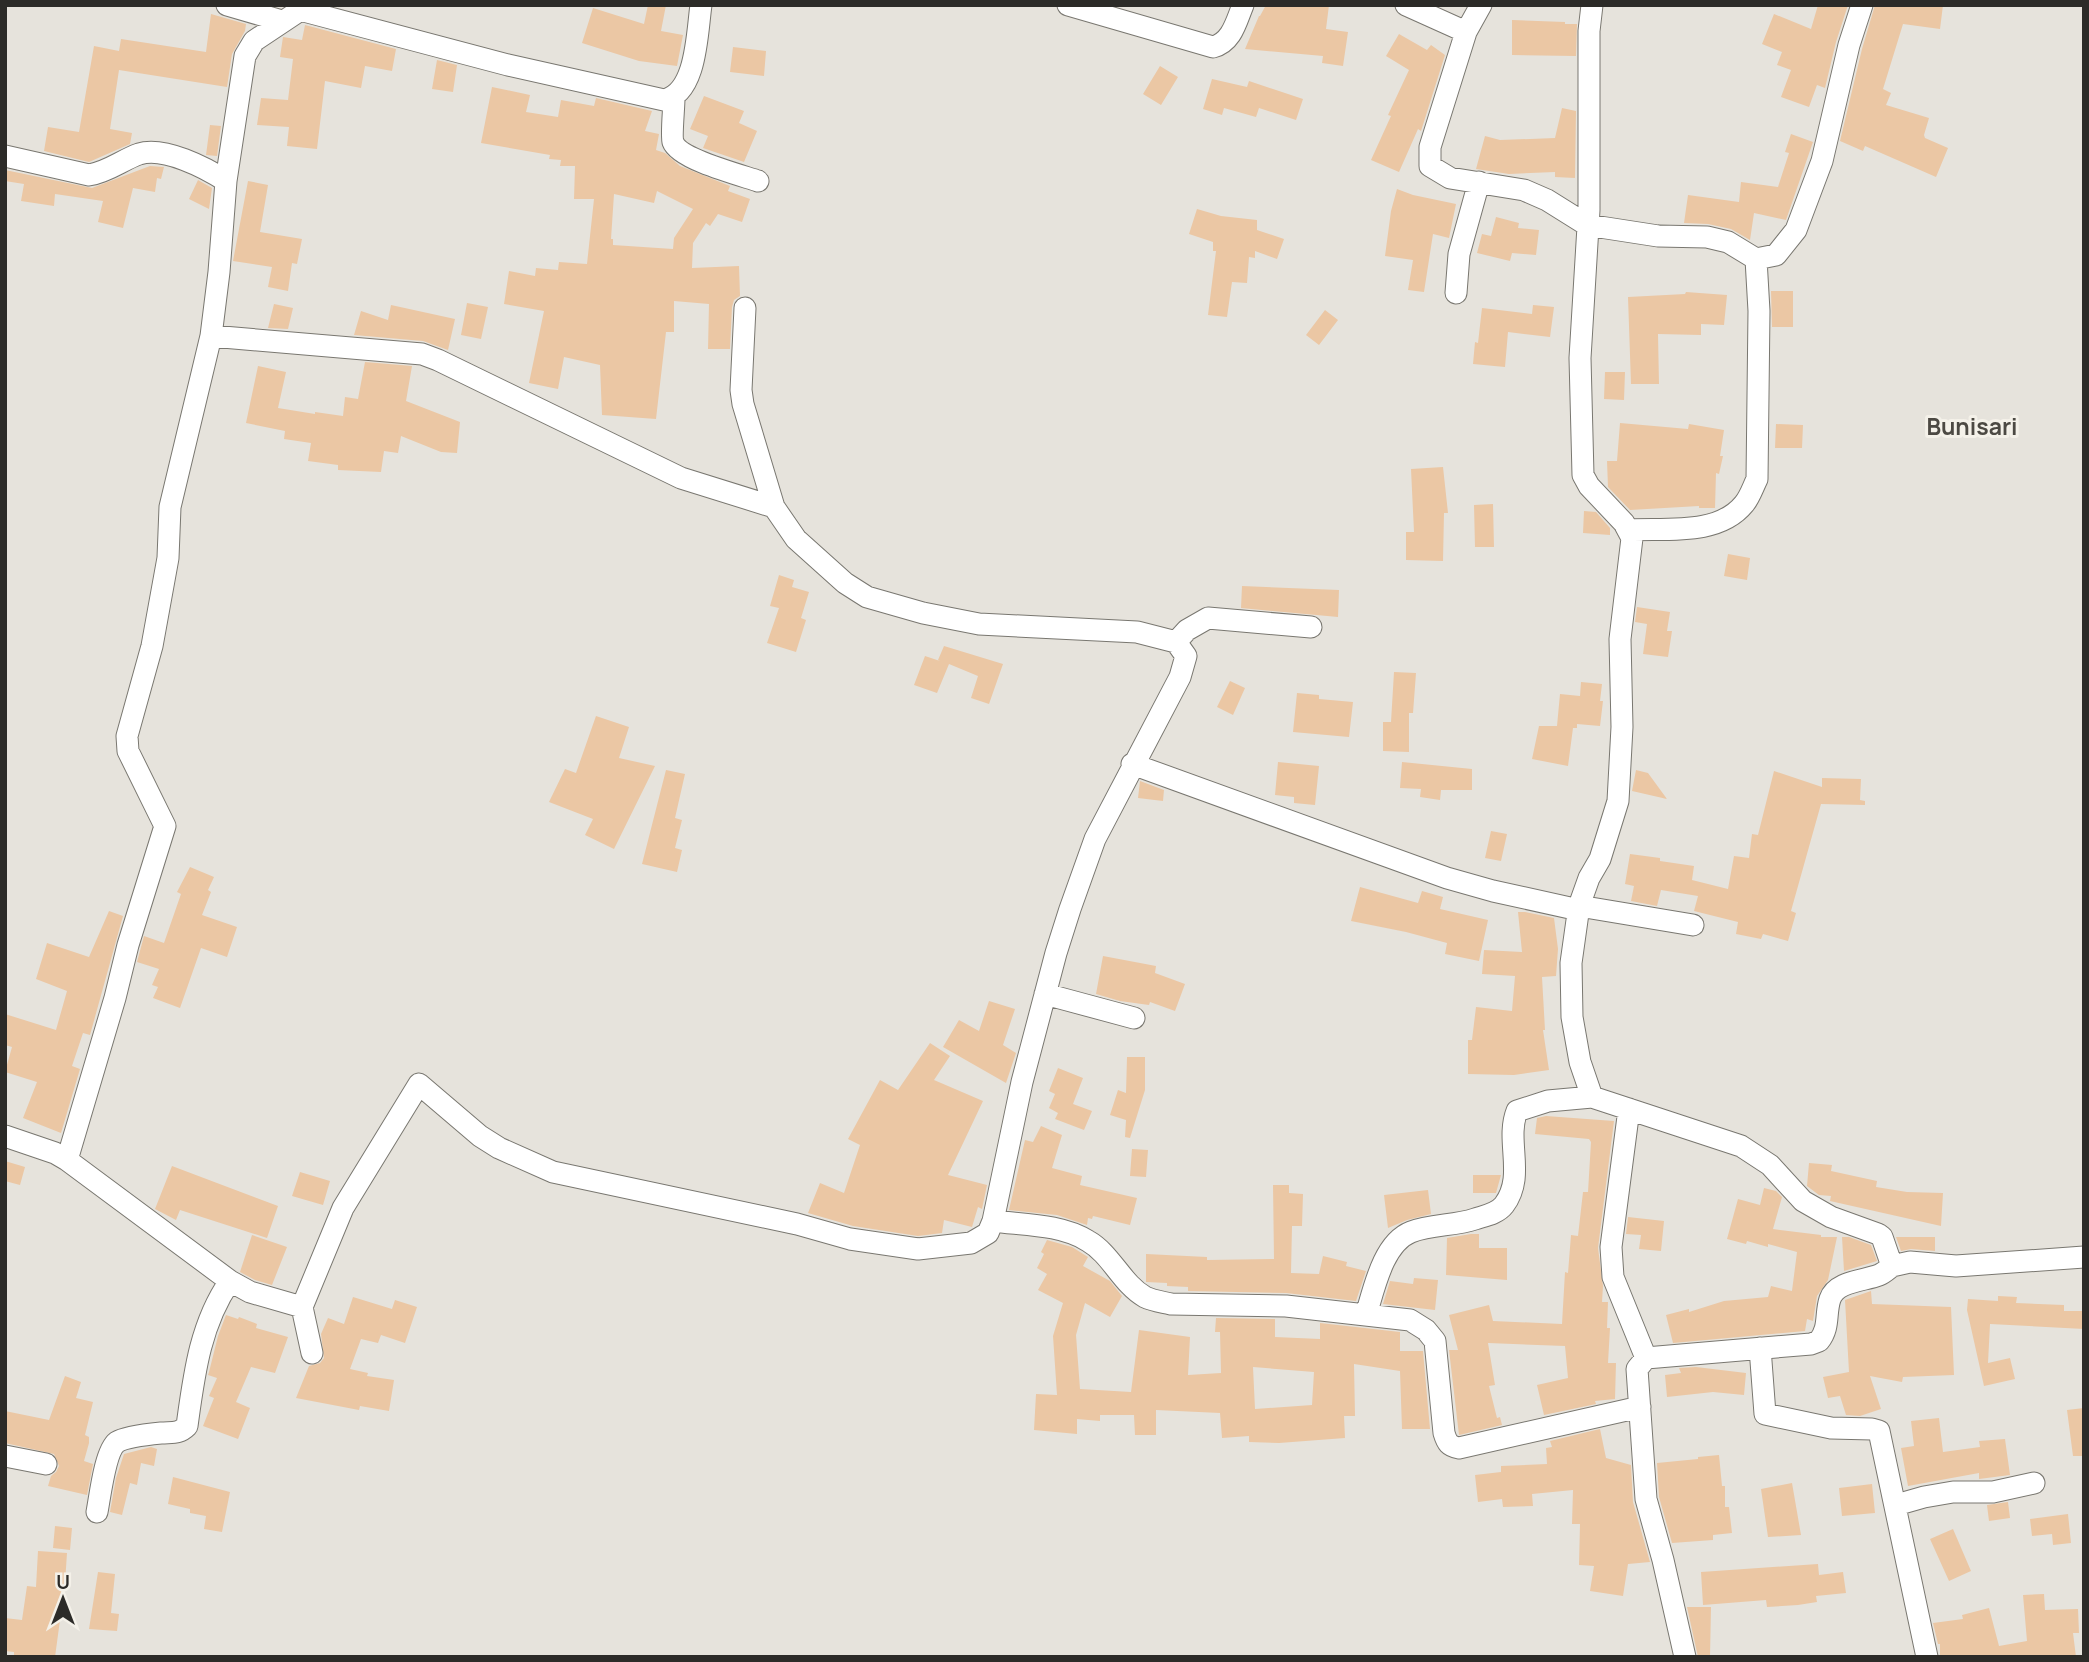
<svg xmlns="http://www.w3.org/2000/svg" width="2089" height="1662" font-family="Manrope,sans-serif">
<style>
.building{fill:#ebc7a4;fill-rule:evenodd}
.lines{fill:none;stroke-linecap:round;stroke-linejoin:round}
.street-casing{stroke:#797770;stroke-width:23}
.street{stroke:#fff;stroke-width:21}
.labels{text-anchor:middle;stroke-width:6;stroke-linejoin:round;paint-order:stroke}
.quarter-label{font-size:23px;font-weight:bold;fill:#4c4943;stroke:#f4f1e9}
</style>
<rect width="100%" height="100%" fill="#e6e3dc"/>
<path class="building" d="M648,5H666L661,31L683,35L677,66L639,61L582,43L593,8L644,24Z
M1266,5H1329L1326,29L1348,32L1343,66L1322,63L1323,56L1245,49L1259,16H1260Z
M1818,5H1848L1836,42L1825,88L1817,85L1809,107L1781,97L1791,70L1777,65L1782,52L1762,44L1774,14L1811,29Z
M1875,5H1943L1940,29L1903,24L1883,89L1891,93L1886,105L1929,118L1924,135L1925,138L1948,148L1936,177L1865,146L1863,151L1840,141L1862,49Z
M211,14L246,24L245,31L232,54L227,87L119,70L110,129L132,133L130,144L89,162L44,151L48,127L79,132L94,46L119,51L121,39L206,52Z
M1512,20L1565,22V24H1577L1576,56L1512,55Z
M305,25L396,49L392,71L365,66L361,88L325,81L317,149L287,146L289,127L257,125L261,98L288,100L293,59L280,57L283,37L302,40Z
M1399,34L1427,50L1431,45L1445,55L1421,131L1418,129L1399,172L1371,160L1391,116L1388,115L1409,70L1386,56Z
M733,47L766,51L764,76L730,72Z
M437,60L457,65L453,92L432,89Z
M1160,66L1178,77L1161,105L1143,94Z
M1212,79L1247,87L1249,81L1303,99L1296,120L1259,108L1256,117L1224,108L1222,115L1203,109Z
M492,87L530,95L526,112L558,117L561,100L594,106L596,98L652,111L645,131L659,134L656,150L665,153L680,166L730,186L728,191L750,199L742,222L718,214L710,226L706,223L693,243L692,268L739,266L740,296L734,300L732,307L730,349H708L709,304L674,301V332H666L656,419L602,415L600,365L564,357L558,389L529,383L544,311L504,304L509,271L535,276L536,268L558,270L559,262L587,264L594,199H574L575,166H560L561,160L549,159L550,155L481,143ZM657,191L693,209L674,238L673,249L613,245V239H611L614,194L654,203Z
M704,96L744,111L739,123L757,131L744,162L703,148L708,136L690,129Z
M1562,108L1576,111L1575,178L1555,177V172L1509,174L1476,169L1485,136L1500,140L1555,138Z
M210,125L221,126L217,156L206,155Z
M1791,134L1813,142L1786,220L1754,213L1750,240L1731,229L1708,224L1684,223L1688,195L1739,202L1741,182L1778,187L1789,153L1785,152Z
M150,166L164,167L161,179L157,178L155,192L133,188L123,228L98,222L103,201L55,194L54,206L21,201L24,184L5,181V170L92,188Z
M198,180L212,188L209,209L189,199Z
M248,181L268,185L260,232L302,239L297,264L292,263L288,291L268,287L272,267L233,261Z
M1397,189L1413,195L1456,204L1449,238L1433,234L1424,292L1408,290L1413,260L1385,256L1391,211Z
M1197,209L1221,216L1257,220V230L1284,239L1277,259L1255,251V258L1249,257L1247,283L1232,282L1227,317L1208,315L1216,251H1213V242L1189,234Z
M1496,217L1519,223L1518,228L1539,230L1536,255L1512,253L1510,261L1477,253L1482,234L1491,236Z
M1771,291H1793V327H1772Z
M1686,292L1727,295L1724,325L1701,324V335L1658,334L1659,384H1631L1628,297L1685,294Z
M467,303L488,307L481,339L461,335Z
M274,304L293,308L288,329L268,328Z
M391,305L455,319L448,350L423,341L354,335L361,311L388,320Z
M1533,305L1554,307L1550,337L1508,332L1505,367L1473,364L1475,342L1478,343L1482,308L1532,314Z
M1325,310L1338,320L1319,345L1306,335Z
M365,362L412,366L406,401L460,422L457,453L441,452L401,436L398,453L384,451L381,472L338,470V465L308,461L311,443L284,439L285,431L246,423L258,366L286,372L278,408L315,414V412L343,416L345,397L358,399Z
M1605,372H1625L1624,400L1604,399Z
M1620,423L1688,429L1689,424L1724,430L1720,456H1723L1719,474L1716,473L1715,508H1699V506L1630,510L1608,487L1607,461H1617Z
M1776,424L1803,425L1802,448H1775Z
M1443,467L1448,513H1444L1443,561L1406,560V532H1414L1411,469Z
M1493,504L1494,547H1475L1474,505Z
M1584,511L1596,512L1610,528V535L1583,533Z
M1728,554L1750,558L1747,580L1724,576Z
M779,575L794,580L792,587L809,592L801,618L806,620L796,652L767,643L779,608L770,606Z
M1242,586L1339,590L1338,617L1241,608Z
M1637,607L1670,612L1667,631H1672L1668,657L1643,654L1647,624L1635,622Z
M944,646L1003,664L989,704L971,698L978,676L949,664L937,693L914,685L925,656L940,661L938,660Z
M1394,672L1416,673L1413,713H1409V752L1383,751V722H1391Z
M1230,681L1245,688L1233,715L1217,707Z
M1581,682L1602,684L1600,701H1603L1600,726L1577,724V728H1573L1568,766L1532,759L1539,726H1557L1560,694L1580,696Z
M1297,693L1319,695V699L1353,702L1349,737L1293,732Z
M596,716L629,727L619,758L655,766L614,849L585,835L593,819L549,802L565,769L576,773Z
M1278,762L1319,766L1315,805L1294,803V797L1275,795Z
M1402,762L1472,769V790H1441L1440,800L1420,797L1421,789L1400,788Z
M666,770L685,774L675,818L682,820L675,848L682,850L677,872L642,864Z
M1636,770L1648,773L1667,799L1632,791Z
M1774,771L1822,787V778L1861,779L1860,800L1865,801V805L1821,804L1791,911L1796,913L1788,941L1763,934L1761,939L1736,934L1738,922L1694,911L1698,896L1661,890L1657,906L1631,901L1634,886L1625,884L1630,854L1660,858V861L1694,866L1692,880L1728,889L1734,856L1749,858L1752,834L1758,835Z
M1140,781L1164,790L1163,801L1138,798Z
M1491,831L1507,834L1501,861L1485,858Z
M190,867L214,877L208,890L211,892L202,915L237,927L227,957L201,948L180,1008L153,998L158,987L152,985L159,969L137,962L144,936L164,943L181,894L177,892Z
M1360,887L1418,903L1422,891L1443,897L1440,909L1488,920L1479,961L1445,954L1447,943L1406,932L1351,921Z
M109,911L123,916L90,1035L83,1033L72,1066L80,1069L61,1133L23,1118L37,1082L5,1072L12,1047L5,1045V1014L56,1030L67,991L36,979L47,943L89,957Z
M1518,912H1525L1554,918L1558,949L1556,976L1542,977L1545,1030H1543L1549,1070L1514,1075L1468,1074V1040H1472L1476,1007L1512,1011L1515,976L1482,974L1484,950L1522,952Z
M1103,956L1156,966L1155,973L1185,984L1175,1011L1150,1002L1149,1005L1120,1001L1096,994Z
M989,1001L1015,1009L1003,1045L1016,1053L1006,1083L943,1047L959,1020L979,1031Z
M930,1043L950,1056L934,1080L983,1101L948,1175L987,1185L982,1209L978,1207L972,1227L944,1220L942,1233L918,1236L853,1226L808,1213L820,1183L844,1193L860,1145L848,1139L880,1080L898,1090Z
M1127,1057H1145V1090L1130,1138L1125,1137L1126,1120L1110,1115L1118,1090L1126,1093Z
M1058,1068L1083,1078L1073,1104L1092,1111L1084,1130L1055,1119L1058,1113L1049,1108L1055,1094L1049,1091Z
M1546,1116L1614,1121L1598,1248L1603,1286L1602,1302H1608L1607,1328H1610L1608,1363H1616L1615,1399L1595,1401L1596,1404L1544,1415L1537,1385L1568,1378L1565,1346L1488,1343L1495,1385L1489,1386L1497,1418L1500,1417L1502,1425L1459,1435L1449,1350H1458L1449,1315L1489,1305L1493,1321L1562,1324L1565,1272L1568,1273L1571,1235L1578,1236L1583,1192H1588L1591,1142L1589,1139L1535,1134L1537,1118Z
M1041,1126L1062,1135L1052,1168L1082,1176L1080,1185L1137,1198L1130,1225L1093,1216L1092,1219L1088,1218L1087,1225L1057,1215L1009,1210L1025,1140L1033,1142Z
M1132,1149L1148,1150L1146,1177L1130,1176Z
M5,1161L25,1167L20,1185L5,1181Z
M1809,1163L1832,1165L1831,1171L1877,1181L1876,1187L1907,1192L1943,1193L1941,1226L1830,1201L1831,1196L1819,1195L1807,1186Z
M172,1166L278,1206L267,1238L180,1210L176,1220L155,1209Z
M300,1172L330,1181L323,1205L292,1196Z
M1473,1175H1501L1496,1193H1473Z
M1273,1185H1289V1193L1303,1194L1302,1226H1292L1291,1273L1319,1274L1323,1256L1347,1262L1346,1266L1366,1271L1356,1301L1286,1293L1188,1291V1287L1167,1286V1283L1146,1282V1254L1207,1257V1260L1274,1259Z
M1764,1188L1776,1191L1782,1197L1773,1229L1821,1235V1237H1837L1828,1280L1817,1296L1813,1321L1807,1319L1805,1331L1673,1343L1666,1315L1689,1309V1312L1724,1301L1768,1297L1771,1286L1792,1291L1797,1252L1768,1244V1247L1747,1241L1746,1244L1727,1239L1738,1199L1760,1205Z
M1428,1190L1431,1214L1407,1220L1388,1228L1384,1195Z
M1628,1217L1664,1221L1661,1251L1639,1249L1641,1235L1626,1234Z
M1471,1234H1479V1248H1507V1280L1446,1275L1447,1238Z
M252,1235L287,1247L272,1285L255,1280L240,1272Z
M1842,1237H1849L1871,1245L1877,1261L1844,1271Z
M1896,1237H1935V1251L1911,1249L1901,1251Z
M1047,1240L1072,1247L1088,1257L1083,1266L1110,1281L1122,1296L1110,1317L1085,1303L1076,1335L1080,1389L1131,1392L1139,1330L1190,1337L1188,1375L1221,1373L1220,1332H1215L1216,1318L1275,1319V1337L1320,1339V1323L1400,1332V1351H1423L1430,1429H1402L1400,1371L1354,1364L1355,1416H1344L1345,1438L1279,1443L1249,1442V1436L1222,1438L1220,1413L1156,1410V1435H1135L1134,1415H1100V1421L1077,1419V1434L1034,1430L1036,1394L1057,1395L1053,1336L1063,1303L1038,1290L1047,1274L1037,1268L1044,1254L1041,1252ZM1253,1367L1314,1372L1312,1405L1255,1409Z
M1414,1278L1438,1280L1435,1310L1383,1304L1390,1281L1413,1284Z
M1871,1291L1872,1304L1951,1307L1954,1375L1903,1377L1902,1382L1870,1376L1881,1409L1860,1416L1846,1415L1840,1396L1828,1398L1823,1377L1849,1372L1845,1300Z
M1998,1296L2017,1297L2016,1303L2064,1305V1311H2084V1329L1990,1324L1988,1363L2010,1358L2015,1379L1984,1386L1967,1310L1968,1299L1998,1301Z
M353,1297L392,1309L395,1300L417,1307L405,1343L381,1335L378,1343L361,1339L350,1369L368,1373L367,1376L394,1380L389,1411L360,1406L359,1410L296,1398L309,1366L320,1363L324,1358L321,1334L328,1318L344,1324Z
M226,1315L238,1319L239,1317L257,1324L256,1328L288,1337L275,1373L251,1367L236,1402L250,1408L238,1439L203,1426L214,1398L209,1396L217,1378L208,1375L209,1372L218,1336Z
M1696,1367L1746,1373L1744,1395L1713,1392L1667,1397L1665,1375L1681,1373L1679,1368Z
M65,1376L81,1382L76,1398L93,1402L85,1435L89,1437V1443L84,1461L93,1464L87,1495L48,1486L51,1476L56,1472L59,1466L54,1454L5,1443V1411L49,1420Z
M2084,1408V1456H2073L2067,1410Z
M1939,1418L1943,1452L1980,1447L1979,1441L2005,1439L2010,1475L1979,1479V1473L1908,1486L1901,1448L1914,1446L1911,1421Z
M1600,1429L1606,1458L1631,1465L1633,1502L1650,1562L1628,1564L1623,1596L1590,1591L1594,1566L1579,1565L1580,1524H1572L1573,1490L1532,1494L1533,1506L1503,1507L1502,1499L1478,1502L1475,1475L1501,1472V1466L1547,1464L1546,1448L1552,1447L1550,1441Z
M151,1447L157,1449L154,1466L141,1463L137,1485L130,1483L122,1515L110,1512L116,1478L124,1454Z
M1719,1455L1722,1486H1725V1507H1729L1732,1533L1713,1535V1540L1672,1543L1659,1497L1657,1463L1698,1459V1457Z
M173,1477L230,1492L222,1532L204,1529L206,1516L190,1513V1509L168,1504Z
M1792,1483L1801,1535L1768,1537L1761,1489Z
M1872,1484L1875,1513L1842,1516L1839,1488Z
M2008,1502L2010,1518L1989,1521L1987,1505Z
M2068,1514L2071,1543L2053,1545L2052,1534L2032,1536L2030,1519Z
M55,1526L72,1528L70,1550L53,1548Z
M1953,1529L1971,1571L1949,1581L1930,1539Z
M38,1551L67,1553L65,1583L55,1657H14V1652L5,1651V1618L22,1620L27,1586L36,1587Z
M1818,1564L1819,1575L1843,1572L1846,1593L1816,1596L1817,1602L1798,1605L1767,1607L1766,1600L1703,1605L1701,1572Z
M98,1572L115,1574L111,1613L119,1614L117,1631L89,1629Z
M2044,1594L2045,1610L2078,1609L2079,1633H2073L2076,1657H1940V1644H1938L1933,1623L1963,1619L1962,1615L1989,1608L1999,1646L2027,1641L2023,1595Z
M1687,1607H1711L1710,1657H1698Z"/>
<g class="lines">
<defs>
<path id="street" d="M227,5L282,21
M1068,5L1213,47C1232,42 1236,22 1243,5
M1406,5L1466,32
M1481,5L1466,32L1430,147V166L1450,178L1524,190L1547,200L1587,225L1658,236L1707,237L1728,242L1756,259L1759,311L1757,479C1753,487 1750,497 1744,504C1718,536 1666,528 1629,530
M1592,5L1589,31V210L1580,358L1583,475L1589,486L1624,523L1632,538L1620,639L1622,727L1618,801L1600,859L1589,878L1579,906L1571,963L1572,1017L1580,1062L1592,1097L1741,1146L1770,1165L1803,1201L1831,1217L1878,1234L1882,1237L1892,1266L1910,1262L1956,1266L2084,1257
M300,10L508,65L664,100C697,93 697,32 701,5
M674,98C674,108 671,136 673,142C679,159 740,175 758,181
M5,156L89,175C108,172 122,160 139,154C164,146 206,168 226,181
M1756,259L1776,255L1796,230L1822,161L1849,45L1862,5
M1456,293L1459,254L1479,182
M745,308L741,390L743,404L774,507
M211,336L422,354L438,360L681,478L774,507L796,539L845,583L867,597L923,613L979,624L1137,632L1176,642L1186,656L1180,677L1095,839L1070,909L1056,953L1022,1082L993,1221L988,1233L971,1243L918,1249L850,1239L797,1224L553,1172L499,1148L480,1136L419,1084L343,1208L302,1307
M1176,642L1187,630L1208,618L1311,627
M1132,764L1447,878L1493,891L1579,910
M1579,906L1693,925
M1045,994L1134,1018
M1629,1109L1611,1247L1613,1277L1646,1358
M5,1136L55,1153L67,1160L230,1281L250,1292L302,1307L312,1353
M67,1160L115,998L128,945L165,826L128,751L127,736L152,646L168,558L170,507L211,336L219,272L226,181L245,56L254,41L308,5
M993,1221C1023,1225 1061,1224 1088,1241C1111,1254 1122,1284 1145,1297C1153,1301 1163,1302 1171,1304L1286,1306L1410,1320L1426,1330L1435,1341L1444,1433C1447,1443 1449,1446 1459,1448L1640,1407
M1366,1315C1374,1289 1383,1243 1411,1232C1431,1224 1455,1226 1475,1219C1484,1216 1497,1214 1504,1205C1526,1176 1505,1141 1517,1111L1548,1101L1592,1097
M1760,1348L1765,1414L1831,1428L1872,1429L1879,1431L1927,1657
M5,1456L46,1464
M1896,1505L1924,1497L1953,1492H1993L2034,1483
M97,1512C100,1497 105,1451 117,1442C125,1437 151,1434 161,1433C172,1432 179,1434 187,1426C194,1375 200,1324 230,1281
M1685,1657L1663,1560L1646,1499L1637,1369L1646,1358L1811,1344L1819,1341C1830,1327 1825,1314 1830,1299C1836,1281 1864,1281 1879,1275C1884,1273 1888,1269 1892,1266"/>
</defs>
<use href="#street" class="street-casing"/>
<use href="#street" class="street"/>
</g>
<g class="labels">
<g class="quarter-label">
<text x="1972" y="435">Bunisari</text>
</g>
</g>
<rect width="2089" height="1662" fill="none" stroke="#2c2b28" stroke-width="14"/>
<g transform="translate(63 1599)" stroke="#f4f1e9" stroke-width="5" paint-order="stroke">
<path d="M0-5L12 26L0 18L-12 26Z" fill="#2c2b28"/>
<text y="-10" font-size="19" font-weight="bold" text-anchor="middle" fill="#2c2b28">U</text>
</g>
</svg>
